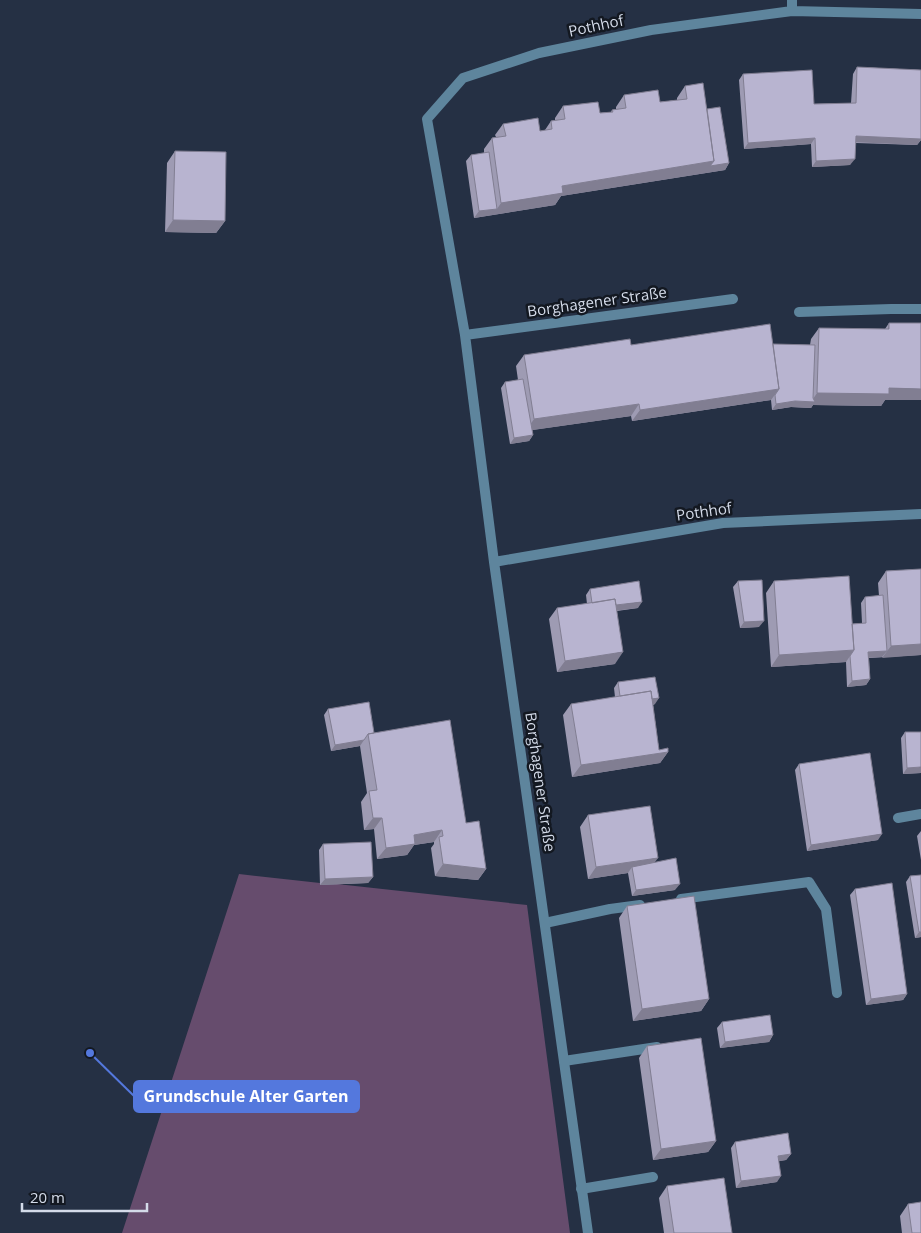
<svg xmlns="http://www.w3.org/2000/svg" width="921" height="1233" font-family="'Open Sans',sans-serif">
<style>
.green{fill:#664c6d}
.lines{fill:none;stroke-linecap:round;stroke-linejoin:round}
.lane{stroke:#5e859d;stroke-width:10}
.street{stroke:#5e859d;stroke-width:10}
.wall{fill:#9e9bb3}
.shaded-wall{fill:#817e92}
.building{fill:#b8b4d0;stroke:#817e92}
.labels{text-anchor:middle;stroke-width:5;stroke-linejoin:round;paint-order:stroke}
.street-label{font-size:15px;fill:#d4dbe9;stroke:#131821}
.leader{fill:none;stroke:#5478dd;stroke-width:2}
.callout-dot{fill:#5478dd;stroke:#131821;stroke-width:2}
.callout{fill:#5478dd;stroke:#5478dd;stroke-width:2}
.callout-label{font-size:16px;text-anchor:middle;font-weight:bold;fill:#fff}
</style>
<rect width="100%" height="100%" fill="#253044"/>
<path class="green" d="M239,874L320,883L321,885L337,884L527,905L570,1233H122Z"/>
<g class="lines">
<path class="lane" d="M681,899L809,882L826,909L837,993
M545,923L610,909L640,905
M564,1061L657,1047
M581,1189L653,1177"/>
<path class="street" d="M792,0V11
M799,312L891,309H921
M465,335L733,299
M494,562L723,523L921,514
M898,818L921,814
M588,1233L494,562L465,335L427,119L463,78L539,53L651,30L792,11L921,14"/>
</g>
<path class="wall" d="M857,67L921,70V140L917,145L856,143L850,165L812,167L811,144L744,149L739,80L743,74L814,104L851,103L853,74Z
M685,86L707,109L729,163L725,170L561,196L555,205L474,218L466,161L471,155L484,153V149L492,138L496,137L495,135L503,124L540,131L545,130L551,121L555,120V118L563,106L600,113L611,112L612,110L616,109V107L624,95L660,102L677,100V98Z
M175,151L225,221L216,233L165,232L167,163Z
M889,323L885,400L881,406L813,405L811,408L791,407L772,410L771,400L632,421L631,416L532,430L533,435L529,441L510,444L501,388L505,382L518,380L516,366L524,355L631,345L773,344L810,345L811,339L819,328L885,329Z
M921,569V655L869,658L870,679L866,685L847,687L846,662L771,667L766,593L774,581L852,624L862,623L861,603L865,597L879,596L878,583L886,571Z
M738,581L759,627L740,628L733,587Z
M590,589L638,608L617,611L615,664L557,672L549,619L557,608L587,604L586,595Z
M618,682L655,704L653,705L659,750L668,752L660,763L572,777L563,715L571,704L615,697L614,688Z
M328,709L374,733L466,823L486,869L478,880L435,876L431,848L434,844V842L414,845L407,855L377,859L374,829L364,830L361,802L367,793L360,746L331,751L324,715Z
M905,732L921,773L903,774L901,738Z
M799,764L878,840L807,851L795,770Z
M588,815L655,863L675,890L632,896L628,873L588,879L580,827Z
M921,831V860L917,836Z
M323,844L373,877L368,883L320,885L319,850Z
M921,875V937L915,938L906,882L910,876Z
M855,889L907,994L903,1000L866,1005L850,895Z
M627,906L709,999L701,1011L633,1021L619,918Z
M722,1022L773,1035L769,1042L720,1048L717,1028Z
M647,1046L716,1141L708,1152L653,1160L639,1058Z
M735,1142L791,1154L786,1160L779,1161L777,1182L736,1188L731,1148Z
M667,1186L732,1233H664L659,1198Z
M908,1204L921,1233H902L900,1216Z"/>
<path class="shaded-wall" d="M856,136L921,139V140L917,145L852,142Z
M815,138L811,144L744,149L748,143Z
M855,159L850,165L812,167L816,161Z
M714,161L729,163L725,170L561,196L555,205L474,218L479,211L497,209L501,203L562,186Z
M173,220L225,221L216,233L165,232Z
M889,388L921,389V400H885L881,406L813,405L811,408L791,407L772,410L776,404L795,401L811,402L817,393Z
M779,389L771,400L632,421L640,410Z
M639,404L631,416L526,431L534,419Z
M533,435L529,441L510,444L514,438Z
M642,602L638,608L588,614L593,608Z
M764,621L759,627L740,628L744,622Z
M921,644V655L882,658L891,646Z
M854,650L846,662L771,667L779,655Z
M887,651L882,657L864,658L868,652Z
M623,652L615,664L557,672L565,661Z
M870,679L866,685L847,687L852,681Z
M659,698L655,704L643,706L647,700Z
M364,740L360,746L331,751L335,745Z
M668,752L660,763L572,777L581,765Z
M921,767V773L903,774L907,768Z
M373,818H382L374,829L364,830Z
M442,830L434,842L414,845L407,855L377,859L386,848L414,835Z
M882,834L878,840L807,851L811,845Z
M658,858L649,870L632,867L628,873L588,879L596,867Z
M443,864L486,869L478,880L435,876Z
M373,877L368,883L320,885L325,879Z
M680,884L675,890L632,896L636,890Z
M919,932H921V937L915,938Z
M907,994L903,1000L866,1005L871,999Z
M709,999L701,1011L633,1021L642,1009Z
M773,1035L769,1042L720,1048L725,1042Z
M716,1141L708,1152L653,1160L661,1149Z
M791,1154L786,1160L774,1162L778,1156Z
M781,1176L777,1182L736,1188L741,1181Z"/>
<path class="building" d="M857,67L921,70V139L856,136L855,159L816,161L815,138L748,143L743,74L812,70L814,104L856,103Z
M703,83L714,161L562,186L563,193L501,203L492,138L506,136L503,124L538,118L540,131L552,129L551,121L565,119L563,106L598,102L600,113L613,112L612,110L626,108L624,95L658,90L660,102L687,99L685,86Z
M720,107L729,163L710,166L714,161L707,109Z
M175,151L226,152L225,221L173,220Z
M489,152L497,209L479,211L471,155Z
M889,323H921V389L889,388V394L817,393L819,328L889,329Z
M770,324L779,389L640,410L639,404L534,419L524,355L630,339L631,345Z
M773,344L815,345L813,398L815,402L795,401L776,404L775,395L779,389Z
M523,379L533,435L514,438L505,382Z
M921,569V644L891,646L886,571Z
M849,576L854,650L779,655L774,581Z
M762,580L764,621L744,622L738,581Z
M639,581L642,602L616,605L615,599L592,603L590,589Z
M883,595L887,651L868,652L870,679L852,681L850,656L854,650L852,624L866,623L865,597Z
M615,599L623,652L565,661L557,608Z
M655,677L659,698L652,699L651,691L620,696L618,682Z
M651,691L659,750L668,748V752L581,765L571,704Z
M369,702L374,733L368,734L364,740L335,745L328,709Z
M450,720L466,823L479,821L486,869L443,864L439,837L443,836L442,830L414,835L415,844L386,848L382,818H373L369,791L377,790L368,734Z
M905,732H921V767L907,768Z
M870,753L882,834L811,845L799,764Z
M650,806L658,858L596,867L588,815Z
M371,842L373,877L325,879L323,844Z
M676,858L680,884L636,890L632,867Z
M921,875V932H919L910,876Z
M892,883L907,994L871,999L855,889Z
M694,896L709,999L642,1009L627,906Z
M770,1015L773,1035L725,1042L722,1022Z
M701,1038L716,1141L661,1149L647,1046Z
M788,1133L791,1154L778,1156L781,1176L741,1181L735,1142Z
M724,1178L732,1233H674L667,1186Z
M921,1202V1233H912L908,1204Z"/>
<g class="labels">
<g class="street-label">
<text transform="translate(596 26) rotate(-12)" y="5">Pothhof</text>
<text transform="translate(597 302) rotate(-8)" y="5">Borghagener Straße</text>
<text transform="translate(704 512) rotate(-8)" y="5">Pothhof</text>
<text transform="translate(540 782) rotate(82)" y="5">Borghagener Straße</text>
</g>
</g>
<path class="leader" d="M90 1053L134 1096"/>
<circle class="callout-dot" cx="90" cy="1053" r="5"/>
<rect class="callout" x="134" y="1081" width="225" height="31" rx="5"/>
<g class="callout-label">
<text x="246" y="1102">Grundschule Alter Garten</text>
</g>
<path d="M22 1203v8h125v-8" fill="none" stroke="#d4dbe9" stroke-width="2.5"/>
<text x="30" y="1203" font-size="15" fill="#d4dbe9" stroke="#131821" stroke-width="4" paint-order="stroke">20 m</text>
</svg>
